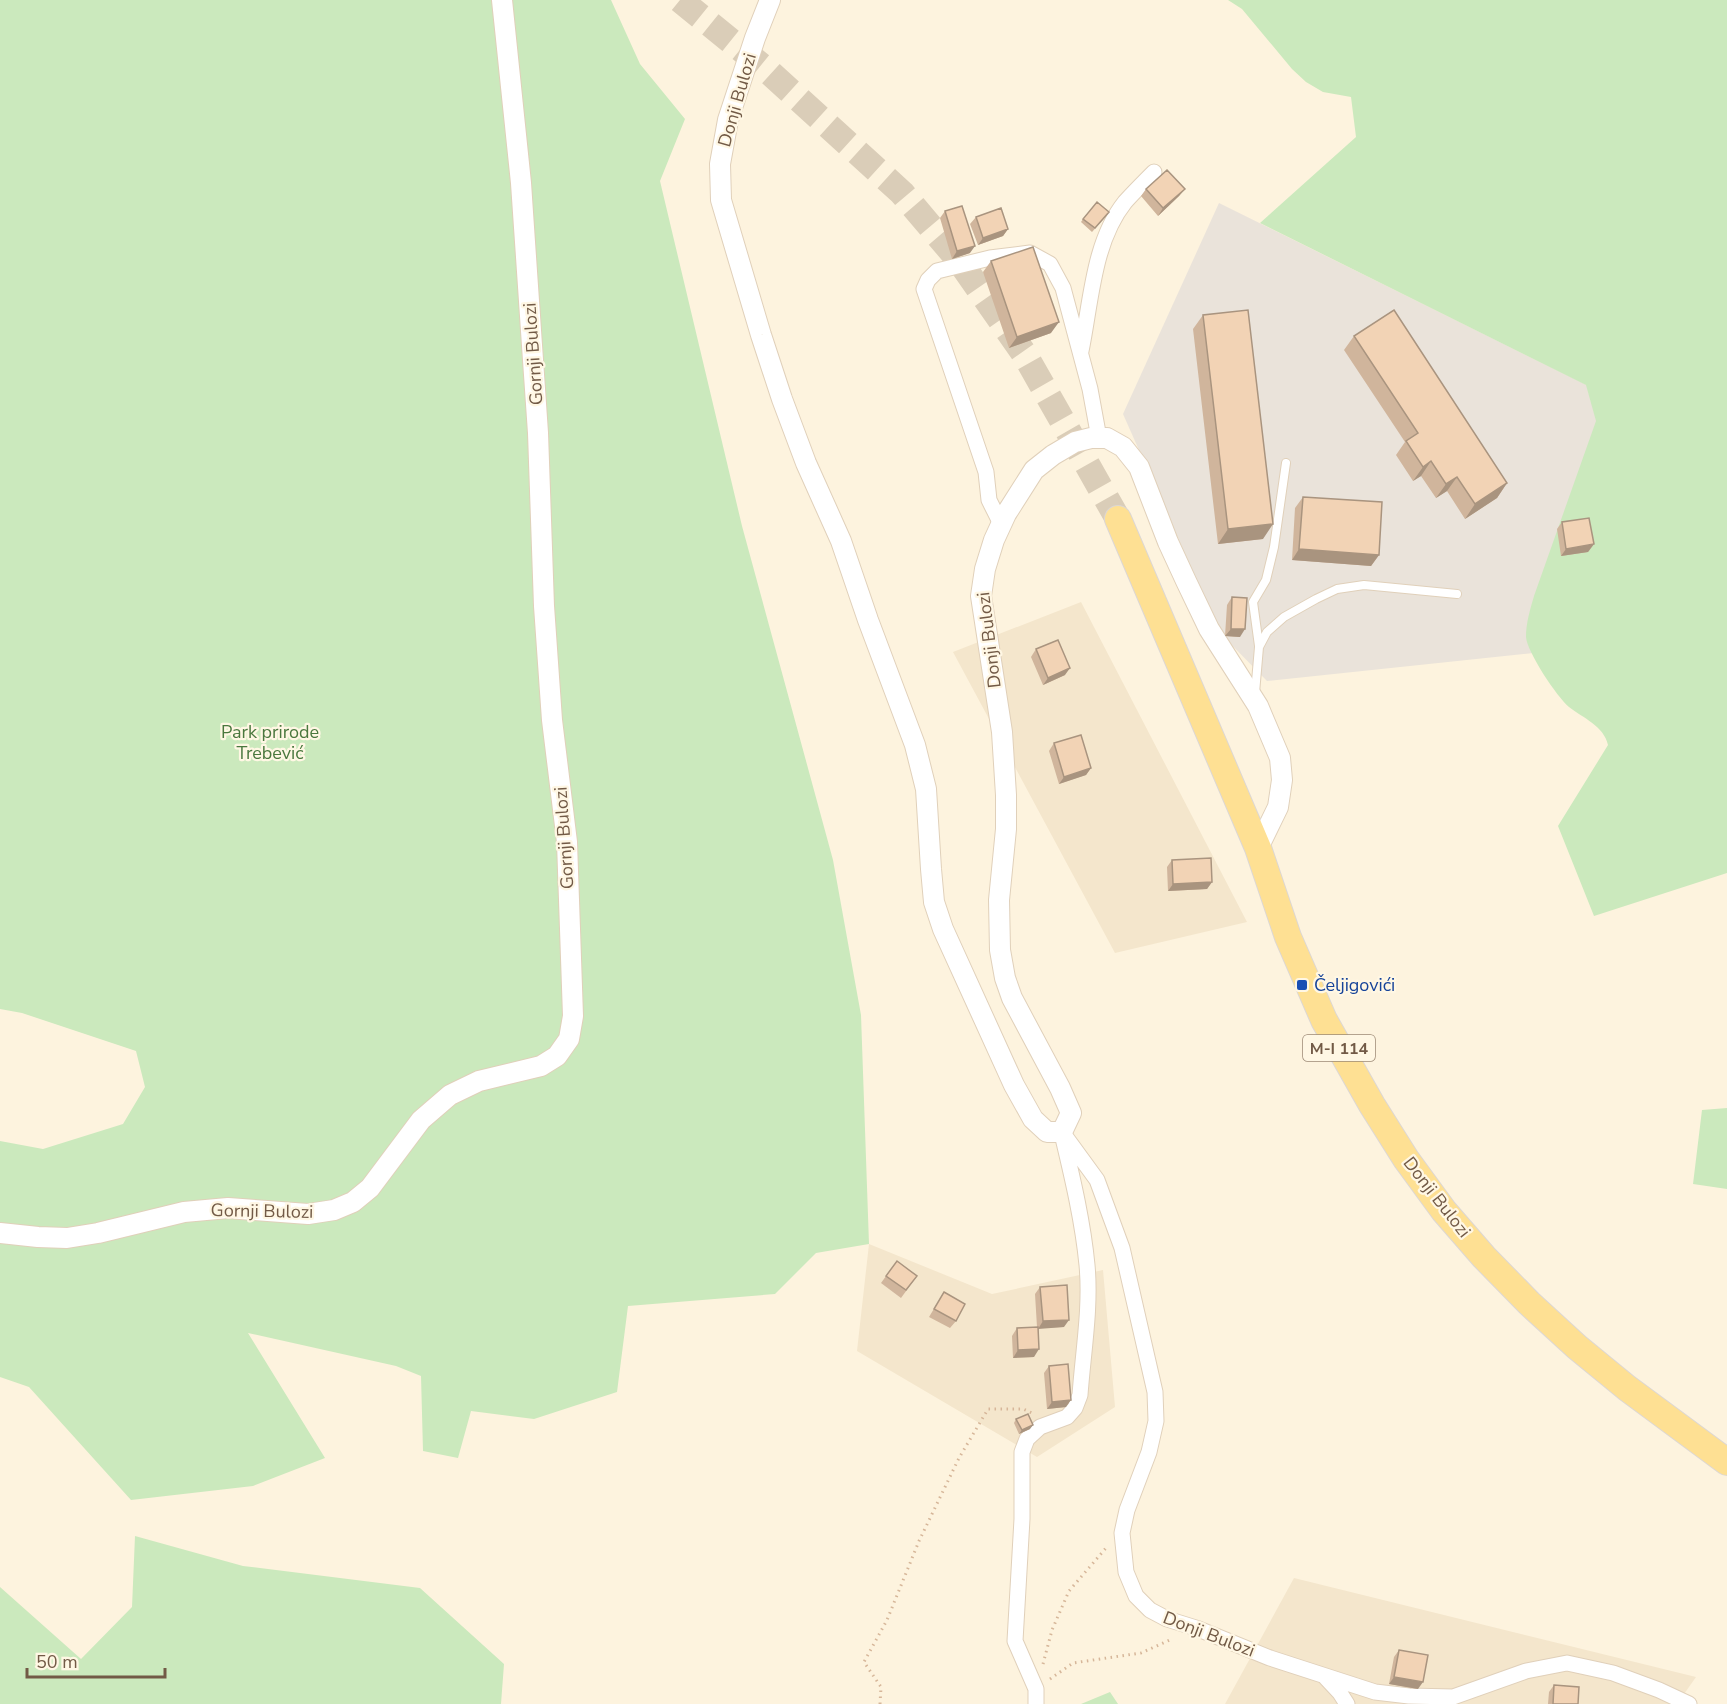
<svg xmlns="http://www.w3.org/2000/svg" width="1727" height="1704" font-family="'Nunito Sans',sans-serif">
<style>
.residential{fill:#f4e6cc}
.industrial{fill:#eae3da}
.green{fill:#cbe9bd}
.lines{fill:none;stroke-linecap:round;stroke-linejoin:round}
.primary-tunnel{stroke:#dacdb8;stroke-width:26;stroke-dasharray:26 13;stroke-linecap:butt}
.service-casing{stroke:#e0d0ba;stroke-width:10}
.minor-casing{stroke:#e0d0ba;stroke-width:17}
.tertiary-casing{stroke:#e0d0ba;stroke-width:22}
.primary-casing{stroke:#ddd7d3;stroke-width:28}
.path{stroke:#d6b699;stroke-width:3;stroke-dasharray:1.5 4.5;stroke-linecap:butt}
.service{stroke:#fff;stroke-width:8}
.minor{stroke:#fff;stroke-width:15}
.tertiary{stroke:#fff;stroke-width:20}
.primary{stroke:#fee093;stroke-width:26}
.wall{fill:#d0b59c}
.shaded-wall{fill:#a9947f}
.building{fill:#f2d3b5;stroke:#a9947f;stroke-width:1.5}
.transit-dot{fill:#1a4fb4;stroke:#fff7e4;stroke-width:2}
.labels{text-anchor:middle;stroke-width:4.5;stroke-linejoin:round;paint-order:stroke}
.shield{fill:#fff7e4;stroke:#9c8975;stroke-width:1.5}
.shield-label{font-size:16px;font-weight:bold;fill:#725a46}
.street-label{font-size:18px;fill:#725a46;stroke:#fff7e4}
.park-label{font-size:18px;fill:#4a783e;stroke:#fff7e4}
.transit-label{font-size:18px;fill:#164399;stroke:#fff7e4;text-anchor:start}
</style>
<rect width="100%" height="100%" fill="#fdf3de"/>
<path class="residential" d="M1081,602L1247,922L1115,953L953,652Z
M869,1244L992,1294L1103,1270L1115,1407L1037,1457L857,1351Z
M1294,1578L1696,1677L1677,1704H1225Z"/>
<path class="industrial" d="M1219,203L1599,391L1600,646L1267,681L1220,633L1123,414Z"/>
<path class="green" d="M0,0H611L640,64L685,119L660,181L742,526L833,860L861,1015L869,1244L816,1253L775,1294L628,1306L617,1392L534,1419L471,1411L458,1458L423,1451L421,1376L396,1366L248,1333L325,1458L253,1486L131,1500L29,1387L0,1377V1141L43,1149L123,1124L145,1087L136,1051L22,1013L0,1009Z
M1228,0H1727V873L1594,916L1558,826L1608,745C1604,726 1583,718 1569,707C1557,697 1527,652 1526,637C1526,623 1530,610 1534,596L1596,421L1586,385L1260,223L1356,137L1351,97L1323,92L1306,82L1292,69L1242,9Z
M1727,1108V1189L1693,1184L1702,1110Z
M135,1536L243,1566L420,1588L504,1664L501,1704H0V1587L81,1659L132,1607Z
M1110,1692L1118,1704H1081Z"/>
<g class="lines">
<path class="primary-tunnel" d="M680,0L768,71L902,193L958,259L1025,355L1118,519"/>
<defs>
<path id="service" d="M1259,646L1253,602L1266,580L1274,547L1286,463
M1255,693L1259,647L1267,632L1284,617L1316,599L1337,589L1364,585L1457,594"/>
<path id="minor" d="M1081,351C1091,303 1093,242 1125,202C1134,192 1144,182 1154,172
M1001,524L989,500L986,472L924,289L928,280L937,271L990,258L1030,253L1050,264L1063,288L1090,389L1099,438
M1062,1132L1097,1180L1122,1248L1155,1392L1156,1421L1149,1452L1127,1510L1122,1533L1126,1572L1136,1596L1150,1610L1167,1619L1196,1628L1270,1658L1375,1692L1409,1696L1453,1697L1526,1671L1567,1663L1613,1673L1659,1690L1689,1704
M1326,1678L1340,1693L1347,1704
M1036,1704V1689L1015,1641L1022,1519V1452L1027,1439L1040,1427L1067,1417L1075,1408L1080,1395C1083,1352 1091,1308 1087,1265C1083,1223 1073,1180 1063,1138"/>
<path id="tertiary" d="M770,0L755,38L728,120L720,164L721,200L761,335L782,399L806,463L841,541L868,620L915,745L926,789L931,869L934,902L943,929L1014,1085L1033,1119L1047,1132H1062L1071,1113L1060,1088L1012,998L1005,978L1000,950L999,900L1006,829V795L1002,732L981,596L985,569L994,540L1006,514L1034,470L1053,455L1075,442L1091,438H1107L1123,447L1139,467L1168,542L1186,581L1209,629L1258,706L1280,758L1282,780L1278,807L1258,848
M0,1233L38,1237L67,1238L98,1233L184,1212L228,1208L308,1214L334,1210L353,1202L370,1188L421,1120L450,1095L479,1081L541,1066L557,1056L569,1039L573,1016L567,842L552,720L544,606L538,433L533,360L521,183L502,0"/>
<path id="primary" d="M1118,519L1258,848L1288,937L1324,1020L1372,1105L1406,1159L1444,1211L1484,1257L1529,1303L1577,1347L1627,1388L1727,1462"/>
</defs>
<use href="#service" class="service-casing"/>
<use href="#minor" class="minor-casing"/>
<use href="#tertiary" class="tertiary-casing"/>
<use href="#primary" class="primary-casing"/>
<path class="path" d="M1043,1664L1052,1630L1069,1591L1106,1548
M1050,1679L1073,1663L1141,1653L1172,1639
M880,1704L881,1687L864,1662L887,1620L919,1541L959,1458L988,1409H1023L1032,1413"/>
<use href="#service" class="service"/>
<use href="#minor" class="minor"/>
<use href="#tertiary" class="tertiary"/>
<use href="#primary" class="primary"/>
</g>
<path class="wall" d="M1146,189H1185L1179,196L1158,216L1141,196Z
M945,211L970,253L952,259L940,218Z
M1106,216L1092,232L1081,222L1083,219Z
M976,217L1008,229L1003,236L978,245L970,224Z
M991,261L1051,333L1009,348L983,272Z
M1203,315L1263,539L1218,544L1193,329Z
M1354,336L1507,483L1497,498L1465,519L1447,491L1436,498L1421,476L1413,481L1396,455L1405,442L1344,350Z
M1303,497L1379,555L1371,566L1292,560L1295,508Z
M1562,522L1594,544L1588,552L1561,556L1557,529Z
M1232,597L1240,637L1225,636L1227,605Z
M1036,649L1065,675L1043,685L1031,657Z
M1054,743L1091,768L1086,775L1059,784L1049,751Z
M1172,860L1212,882L1207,889L1168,891L1167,867Z
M897,1261L917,1276L901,1298L881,1283Z
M1040,1287L1064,1327L1039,1328L1034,1357L1013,1358L1012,1336L1017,1328L1037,1327L1035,1294Z
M944,1292L956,1321L950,1328L929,1317Z
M1049,1366L1066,1407L1047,1409L1044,1373Z
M1016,1419L1030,1429L1019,1434L1014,1423Z
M1399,1650L1418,1689L1389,1684L1394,1657Z
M1554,1685L1578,1704H1548L1549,1692Z"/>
<path class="shaded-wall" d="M1185,189L1179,196L1158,216L1163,208Z
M1008,229L1003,236L978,245L983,238Z
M975,246L970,253L952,259L957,251Z
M1059,322L1051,333L1009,348L1017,337Z
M1431,461L1421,476L1413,481L1423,467Z
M1457,477L1447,491L1436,498L1446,484Z
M1507,483L1497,498L1465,519L1475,504Z
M1273,524L1263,539L1218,544L1228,529Z
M1594,544L1588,552L1561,556L1566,549Z
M1299,549L1379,555L1371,566L1292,560Z
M1231,629H1245L1240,637L1225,636Z
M1070,668L1065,675L1043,685L1048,678Z
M1091,768L1086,775L1059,784L1064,777Z
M1212,882L1207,889L1168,891L1173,884Z
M1069,1320L1064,1327L1038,1329L1043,1321Z
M1039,1349L1034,1357L1013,1358L1018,1350Z
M1071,1400L1066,1407L1047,1409L1052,1402Z
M1033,1425L1030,1429L1019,1434L1022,1430Z
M1394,1677L1423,1682L1418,1689L1389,1684Z"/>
<path class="building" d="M1167,170L1185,189L1163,208L1146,189Z
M1097,202L1109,212L1095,228L1083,219Z
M962,206L975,246L957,251L945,211Z
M1001,208L1008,229L983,238L976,217Z
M1033,247L1059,322L1017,337L991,261Z
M1248,310L1273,524L1228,529L1203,315Z
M1394,310L1507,483L1475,504L1457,477L1446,484L1431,461L1423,467L1406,441L1418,433L1354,336Z
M1303,497L1382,502L1379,555L1299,549Z
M1589,518L1594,544L1566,549L1562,522Z
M1232,597L1247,598L1245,629H1231Z
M1058,640L1070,668L1048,678L1036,649Z
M1081,735L1091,768L1064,777L1054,743Z
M1211,858L1212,882L1173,884L1172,860Z
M897,1261L917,1276L906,1290L886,1276Z
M1067,1285L1069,1320L1043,1321L1040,1287Z
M944,1292L965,1304L956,1321L934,1309Z
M1038,1327L1039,1349L1018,1350L1017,1328Z
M1068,1364L1071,1400L1052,1402L1049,1366Z
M1028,1414L1033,1425L1022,1430L1016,1419Z
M1399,1650L1428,1655L1423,1682L1394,1677Z
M1554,1685L1579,1687L1578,1704H1553Z"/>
<rect class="transit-dot" x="1296" y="979" width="12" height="12" rx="3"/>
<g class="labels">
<rect class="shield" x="1303" y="1035" width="72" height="26" rx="4.5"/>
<g class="shield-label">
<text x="1339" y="1054">M-I 114</text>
</g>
<g class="street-label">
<text transform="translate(737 100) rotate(-74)" y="6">Donji Bulozi</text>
<text transform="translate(533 354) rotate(-94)" y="6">Gornji Bulozi</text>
<text transform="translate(989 640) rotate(-97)" y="6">Donji Bulozi</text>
<text transform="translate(564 838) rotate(-94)" y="6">Gornji Bulozi</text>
<text transform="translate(1437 1197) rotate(52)" y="6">Donji Bulozi</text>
<text transform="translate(262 1211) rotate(1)" y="6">Gornji Bulozi</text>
<text transform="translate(1209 1634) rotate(21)" y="6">Donji Bulozi</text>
</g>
<g class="park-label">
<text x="270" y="738">Park prirode<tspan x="270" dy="21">Trebević</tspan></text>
</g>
<g class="transit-label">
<text x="1314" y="991">Čeljigovići</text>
</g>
</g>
<path d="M27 1668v9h138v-9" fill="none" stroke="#725a46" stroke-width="3"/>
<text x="36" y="1668" font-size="18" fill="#725a46" stroke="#fff7e4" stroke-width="4.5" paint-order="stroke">50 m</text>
</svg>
